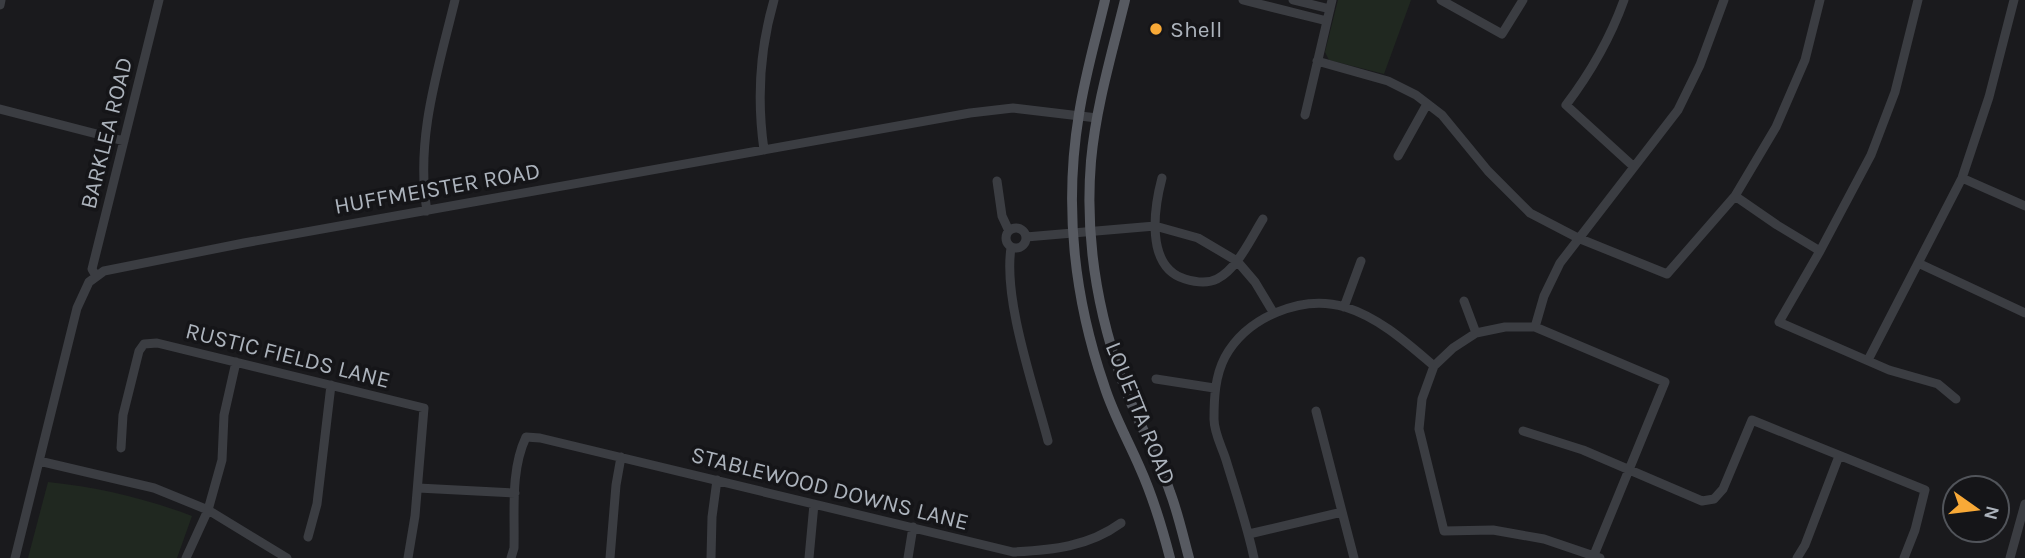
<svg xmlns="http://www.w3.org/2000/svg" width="2025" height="558" font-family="Karla,sans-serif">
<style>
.green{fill:#202820}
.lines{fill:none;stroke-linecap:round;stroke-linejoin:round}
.minor{stroke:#3b3d42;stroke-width:9}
.major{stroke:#575a61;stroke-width:10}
.poi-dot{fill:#f8a937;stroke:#151518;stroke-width:2.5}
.labels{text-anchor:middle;stroke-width:7;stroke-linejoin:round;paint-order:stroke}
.poi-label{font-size:23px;fill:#acb3bc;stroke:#151518;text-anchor:start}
.street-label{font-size:23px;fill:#acb3bc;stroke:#151518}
</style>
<rect width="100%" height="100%" fill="#1a1a1d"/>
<path class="green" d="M1338,0H1411L1384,74L1329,60L1325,52Z
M48,482C98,487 144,498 192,516L177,558H28Z"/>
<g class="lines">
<path class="minor" d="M1243,0L1327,21
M1293,0L1330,9
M1441,0L1502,34L1523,0
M1624,0C1610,39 1591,72 1566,105L1634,167
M1918,0L1895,92L1871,155L1820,251L1779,322L1889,370L1938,384L1956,399
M0,5L1,0
M1317,61L1388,81L1416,95L1442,115L1488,171L1530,213L1578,238L1667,274L1735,196L1776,127L1805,60L1820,0
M0,109L124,141
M1305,115L1332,0
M764,150C757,101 760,48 774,0
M1398,156L1427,104
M1162,178C1154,208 1145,267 1185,279C1195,282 1207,284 1217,279C1238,268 1251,238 1263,219
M1962,178L2025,206
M997,181L1002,216L1009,231
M1735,196L1777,225L1820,251
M427,211C415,139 438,70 455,0
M1006 238a10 10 0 1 1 20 0a10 10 0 1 1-20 0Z
M1026,237L1155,226L1198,238L1237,261L1255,282L1273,312
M1011,248C1003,300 1034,387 1048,441
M1918,263L2025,313
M96,276L92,269L159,0
M1464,301L1476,333
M1344,307L1361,261
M1535,327L1544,296L1560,263L1678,110L1700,65L1724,0
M1868,360L1962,178L1989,97L2014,0
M1156,379L1214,388
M1316,411L1354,558
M1523,431L1583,450L1702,501L1714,499L1723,489L1752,420L1925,490L1915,530L1904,558
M121,448L123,415L139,351L144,344L157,343L424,408L415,516L408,558
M39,461L154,488L208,510L287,558
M418,488L515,493
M1249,534L1342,512
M308,537L317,504L331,385
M1594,555L1665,382L1535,327H1505L1476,333L1453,348L1434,366L1422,399L1419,429L1444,531L1493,530L1544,539L1600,558
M15,558L77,308L89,282L104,271L244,243L970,113L1013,108L1097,118
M186,558L208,510L222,460L224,415L236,362
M511,558L514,548C515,512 510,471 526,437L540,438L1013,552C1052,550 1088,547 1121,523
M610,558L616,485L621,457
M711,558L712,517L717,480
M809,558L814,504
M908,558L913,527
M1254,558C1247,525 1236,493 1226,460C1222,447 1214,433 1214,419C1214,398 1215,376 1225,357C1247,317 1302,294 1345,307C1380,318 1407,343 1434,366
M1797,558L1805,545L1839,456
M2010,558L2025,504"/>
<path class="major" d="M1105,0C1096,38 1085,75 1079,114C1064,205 1074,298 1104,385C1113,414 1128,440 1140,468C1153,497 1162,527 1170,558
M1125,0C1112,53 1096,106 1091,161C1085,234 1097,310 1122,380C1135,418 1157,453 1170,492C1178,513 1183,536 1189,558"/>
</g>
<circle class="poi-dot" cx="1156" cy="29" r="7"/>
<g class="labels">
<g class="poi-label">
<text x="1170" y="37">Shell</text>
</g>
<g class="street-label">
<text transform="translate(106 133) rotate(-76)" y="8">BARKLEA ROAD</text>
<text transform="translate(437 188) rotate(-10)" y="8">HUFFMEISTER ROAD</text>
<text transform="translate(288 355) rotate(14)" y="8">RUSTIC FIELDS LANE</text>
<text transform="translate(1141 413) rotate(68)" y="8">LOUETTA ROAD</text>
<text transform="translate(830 488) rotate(14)" y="8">STABLEWOOD DOWNS LANE</text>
</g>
</g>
<g transform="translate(1976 509) rotate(104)"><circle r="33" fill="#151518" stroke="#51545a" stroke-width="2"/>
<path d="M0-5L12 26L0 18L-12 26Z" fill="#f8a937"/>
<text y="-10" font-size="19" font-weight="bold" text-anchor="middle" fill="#acb3bc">N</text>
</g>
</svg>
